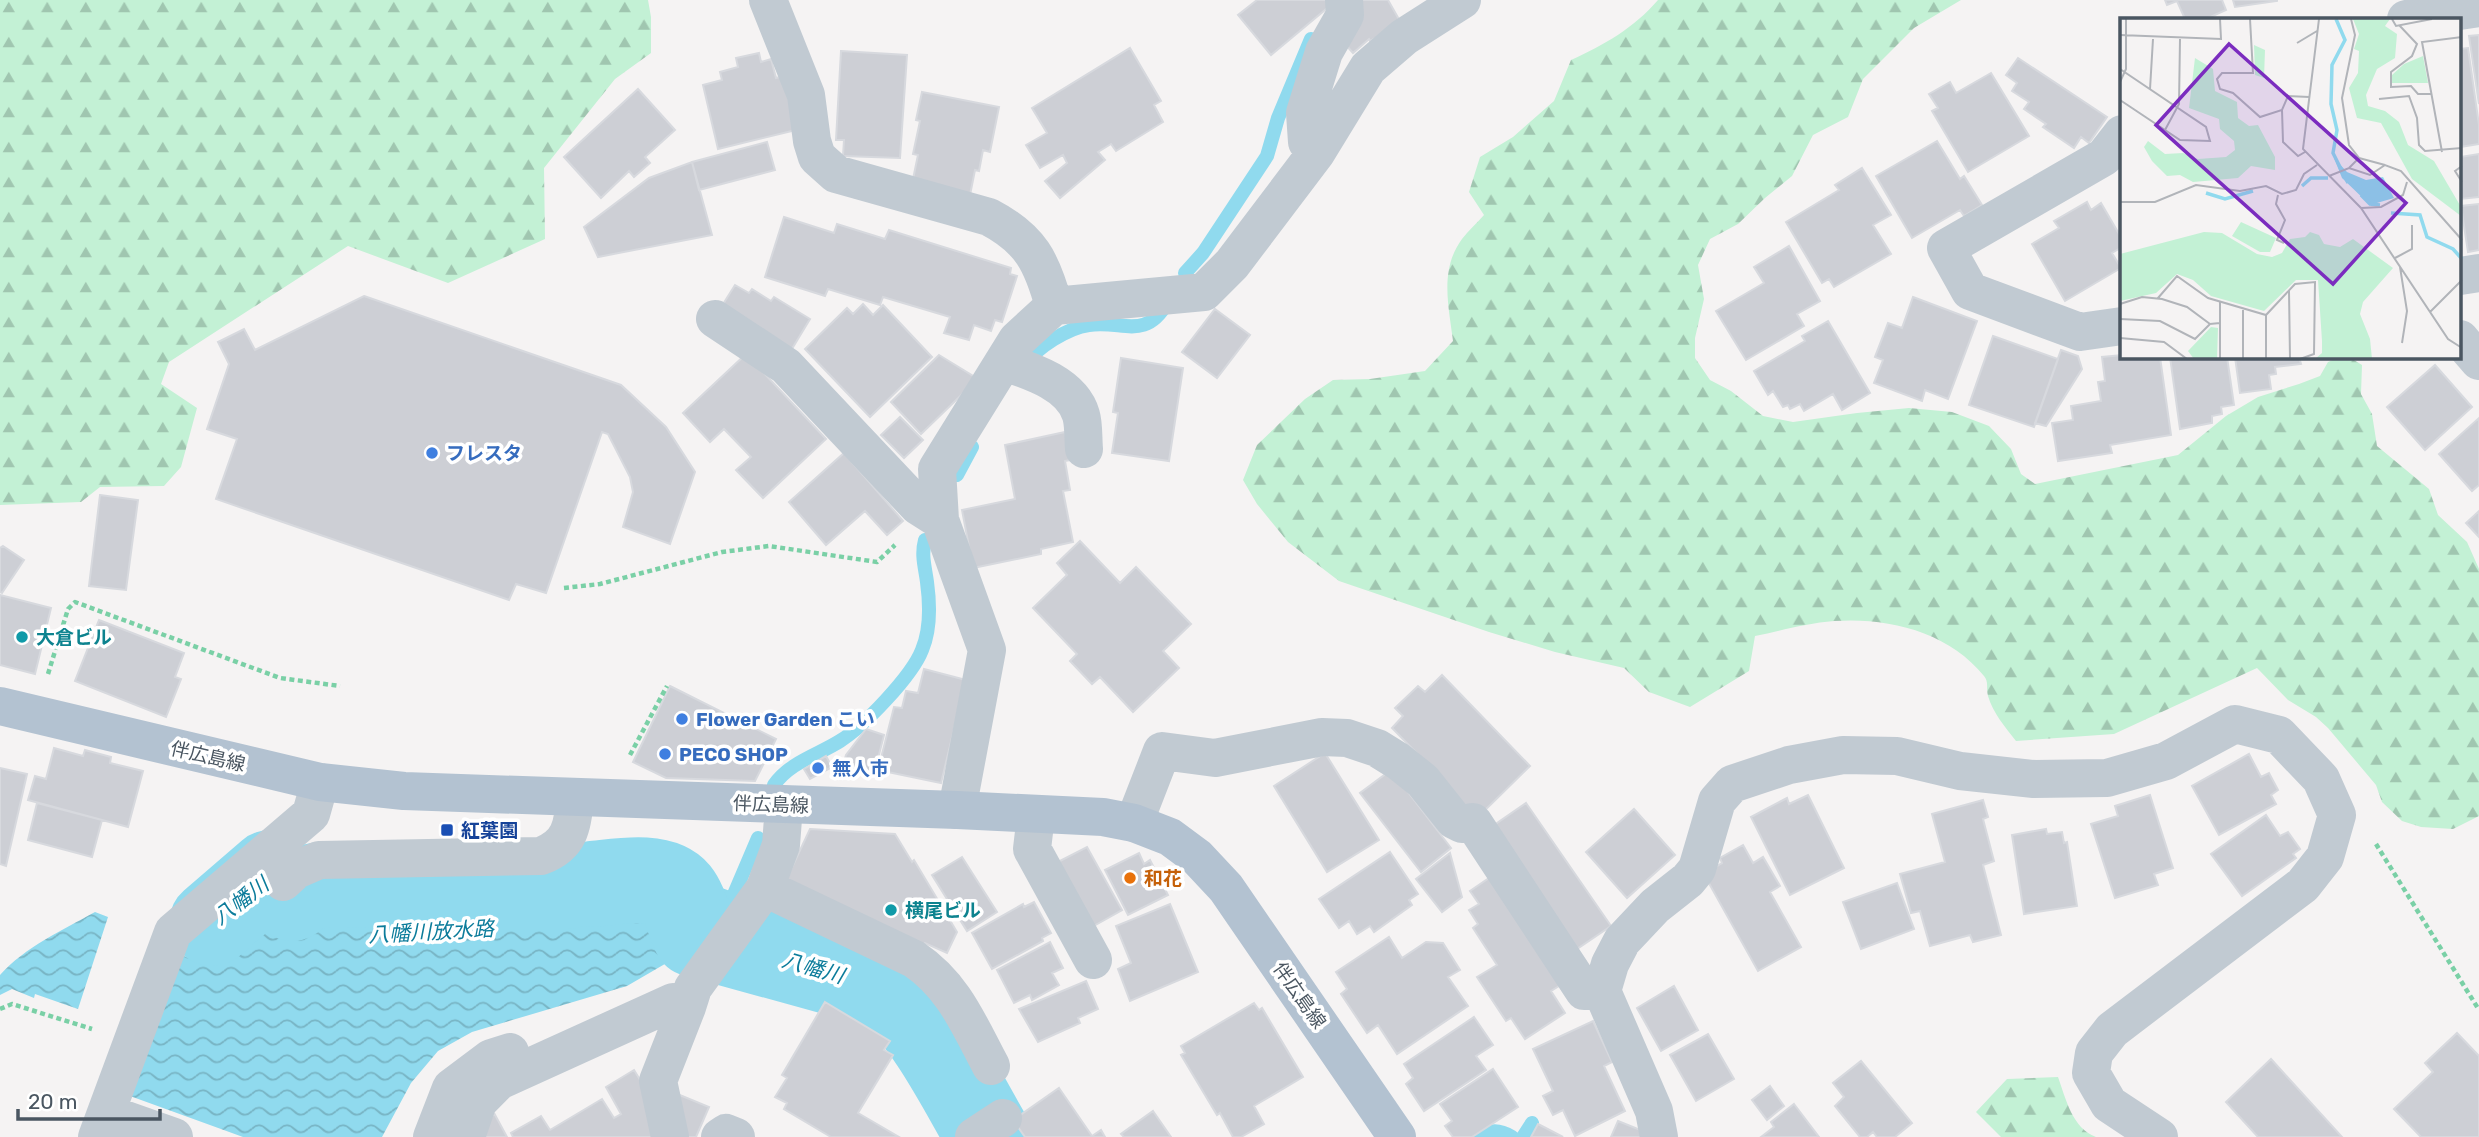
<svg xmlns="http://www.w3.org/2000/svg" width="2479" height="1137" font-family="Rubik,'Noto Sans JP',sans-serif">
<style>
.forest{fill:url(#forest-firs)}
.water{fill:url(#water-waves)}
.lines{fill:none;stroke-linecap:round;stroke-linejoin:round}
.stream{stroke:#90daee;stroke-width:14}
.river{stroke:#90daee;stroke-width:86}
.building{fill:#cdcfd5;stroke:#d7d9de;stroke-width:2}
.path{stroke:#7ad0a6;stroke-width:4.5;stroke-dasharray:5 3.5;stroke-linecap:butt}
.minor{stroke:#c1cad2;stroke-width:38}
.major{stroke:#b3c2d1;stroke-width:38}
.shop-dot{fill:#3f7fe0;stroke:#fff;stroke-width:2.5}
.culture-dot{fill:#0f9aa8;stroke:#fff;stroke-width:2.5}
.transit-dot{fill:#1a4fb4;stroke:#fff;stroke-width:2.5}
.food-dot{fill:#e8710a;stroke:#fff;stroke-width:2.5}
.labels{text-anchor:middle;stroke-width:7;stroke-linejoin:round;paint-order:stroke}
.shop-label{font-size:19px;font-weight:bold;fill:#366cbe;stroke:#fff;text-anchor:start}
.culture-label{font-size:19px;font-weight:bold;fill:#0d838f;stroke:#fff;text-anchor:start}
.street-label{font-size:19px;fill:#4a5661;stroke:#fff}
.transit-label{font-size:19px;font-weight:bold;fill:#164399;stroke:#fff;text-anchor:start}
.food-label{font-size:19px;font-weight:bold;fill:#c56008;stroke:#fff;text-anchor:start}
.water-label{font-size:21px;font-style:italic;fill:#0c7c9b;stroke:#fff}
.inset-river{fill:none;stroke:#90daee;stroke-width:3.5}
.inset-road{fill:none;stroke:#b1b4b9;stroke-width:2}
.view{fill:#7b2cbf;fill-opacity:0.15;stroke:#7b2cbf;stroke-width:3.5}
.inset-edge{fill:none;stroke:#4a5661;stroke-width:3.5}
</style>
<defs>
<pattern id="forest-firs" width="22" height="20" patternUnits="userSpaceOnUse" patternTransform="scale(1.75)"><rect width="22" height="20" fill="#c3f1d5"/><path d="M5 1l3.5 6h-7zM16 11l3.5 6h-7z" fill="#a0c6b0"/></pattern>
<pattern id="water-waves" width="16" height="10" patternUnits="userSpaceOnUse" patternTransform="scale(1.75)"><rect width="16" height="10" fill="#90daee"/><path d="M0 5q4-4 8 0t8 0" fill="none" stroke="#78b4c4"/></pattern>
</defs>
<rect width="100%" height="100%" fill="#f5f3f3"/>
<path class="forest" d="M0,0H648L651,17V53L615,79L544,168L545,239L448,283L348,246L169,362L161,384L197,408L181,467L164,486L100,487L81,502L0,505Z
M1658,0H1961L1914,28L1863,79L1848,117L1813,135L1792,176L1765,198L1738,224L1710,239L1698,265L1704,299L1695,338V358L1710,380L1731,391L1763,416L1793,422L1857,413L1909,408L1952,412L1989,426L2011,449L2021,474L2035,484L2178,455L2226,416L2258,397L2299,384L2320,376L2328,362L2340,357H2349L2362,365L2361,394L2372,414L2377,446L2429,489L2438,515L2467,542L2479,569V816L2453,829L2421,827L2402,821L2382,802L2376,785L2328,728L2316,717L2288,700L2257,668L2114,734L2016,741C2005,727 1993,713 1988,696C1986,688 1989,682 1984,676C1949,632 1888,617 1834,621C1807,623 1780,631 1755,636L1749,671L1690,707L1649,692L1624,668L1555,652L1489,632L1339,581L1288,542L1257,504L1243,480L1257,445L1305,399L1333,380L1370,379L1425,371L1453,341C1449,307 1439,270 1462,239C1468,231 1477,223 1484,215L1469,192L1480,157L1513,137L1554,101L1571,60C1604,45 1634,28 1658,0Z
M2058,1077C2066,1099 2072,1128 2096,1137H2001L1976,1112L2007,1079Z"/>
<path class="water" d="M266,875L292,905L308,893L327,889H411V911L445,890L568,889V906L590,890L664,886L666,881L714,897L765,920L869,982H740L670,961L627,986L472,1032L438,1051L411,1083L382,1137H243L130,1096L181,955L189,958L194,942L189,939Z
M95,912L108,917L78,1009L35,994L34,998L12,989L0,995V975C25,947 63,930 95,912Z"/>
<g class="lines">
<path class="stream" d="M1185,273L1203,253L1267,156L1278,118L1311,39
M1024,365C1038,347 1067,328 1089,325C1123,320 1145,341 1167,303
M957,475L972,447
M774,785C790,762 818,755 840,741C864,726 912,676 922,650C931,629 930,604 927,582C925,567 921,555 925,540
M591,879L665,875L732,899L758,838
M447,882L568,880
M385,885L392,881H411
M1481,1137C1491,1128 1502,1131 1512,1137
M1523,1137L1532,1123"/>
<path class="river" d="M591,884C616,882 660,873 677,893C685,903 689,922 695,934L869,982C875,984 883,987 888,991C927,1018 964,1095 989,1137
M447,886H568
M212,923L270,873L292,898L306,888L326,884L411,885"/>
</g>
<path class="building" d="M1257,0H1337L1271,55L1238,15Z
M1358,0H1388L1401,23L1370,41L1369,39L1353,53L1337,35Z
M2165,0H2222L2226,10L2206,19H2185L2177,1L2167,5Z
M2233,0H2277V1L2235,7Z
M2479,35V104L2469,36Z
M1130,48L1161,101L1154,105L1163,122L1116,151L1111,144L1098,152L1105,160L1060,198L1045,181L1067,163L1063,155L1040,168L1026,145L1047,133L1032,108Z
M2468,48L2479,125V144L2460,147V49Z
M841,51L907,55L900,158L843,156L844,140H836Z
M759,53L761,62L771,59L776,78L784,76L796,130L718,149L703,85L722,80L720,72L738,67L736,58Z
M2018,58L2107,117L2089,143L2081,137L2074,148L2043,127L2046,124L2024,109L2029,102L2012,91L2017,83L2006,75Z
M1991,73L2029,136L1968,172L1932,111L1938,108L1929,94L1950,82L1956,93Z
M638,89L675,130L645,157L650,163L634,177L629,171L601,198L564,157Z
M922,92L999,107L990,152L983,150L979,171L975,170L970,195L912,184L918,155L913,154L920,121L916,120Z
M1937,141L1960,179L1964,176L1982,205L1964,216L1960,210L1912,238L1876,176Z
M767,142L775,170L699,190L692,162Z
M2479,154V197L2460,199V157Z
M692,162L712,235L598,257L584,227L649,178Z
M1862,168L1891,215L1873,225L1891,254L1834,287L1829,279L1822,283L1786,222L1839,190L1835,185Z
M2087,202L2091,210L2101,203L2122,239V247L2112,253L2121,268L2065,301L2032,244L2059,228L2054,221Z
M2479,204V250L2468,252L2461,206Z
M784,217L834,233L837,224L885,239L889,230L1011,268L1010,274L1017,276L1002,322L995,320L991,331L974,325L969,340L944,333L950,317L883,297L880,305L828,289L825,296L765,277Z
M1789,246L1820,301L1797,314L1804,326L1746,360L1716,311L1764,283L1754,267Z
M735,285L749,293L752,289L771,301L774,297L810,319L790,352L720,309Z
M364,296L621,385L666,427L695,472L670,544L623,527L633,492L630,477L608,434L602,432L546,593L516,584L509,600L216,499L237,439L207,429L229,364L218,342L244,329L255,350Z
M1913,297L1977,321L1948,399L1925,390L1922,401L1874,383L1883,360L1875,357L1888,323L1902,328Z
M863,304L873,315L883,305L932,357L870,417L805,349L847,308L853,314Z
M1215,309L1250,335L1217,378L1182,352Z
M1828,321L1870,393L1842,410L1833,394L1804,411L1800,404L1790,409L1788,405L1783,407L1773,391L1768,395L1754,371L1805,341L1802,336Z
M1993,336L2058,359L2034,427L1969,405Z
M2061,350L2078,356L2082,369L2046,426L2035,423Z
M746,354L826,439L763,498L736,470L751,457L724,429L710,442L683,413Z
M939,355L978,379L921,434L891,402Z
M2122,355V357H2160L2171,435L2110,445L2112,453L2058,461L2052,423L2073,420L2071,406L2101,401L2098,382L2105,381L2102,357Z
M2170,357H2227L2234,405L2221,407L2222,414L2212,416V423L2180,429Z
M2235,357H2299L2301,364L2275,367L2276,374L2269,375L2271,389L2240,393Z
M1121,358L1183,368L1169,461L1112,453L1118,413L1113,412Z
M2435,365L2472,407L2425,450L2387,407Z
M900,417L923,440L904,458L881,435Z
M2479,418V485L2472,491L2439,454Z
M1065,432L1071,460L1065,461L1070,490L1063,491L1073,542L1041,549V554L973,568L962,510L1015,499L1005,445Z
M844,453L903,521L887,535L865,511L826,545L789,502Z
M100,495L138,500L126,590L89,586Z
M2479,511V537L2466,523Z
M1080,541L1120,583L1136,567L1191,624L1163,651L1179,668L1133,712L1100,677L1092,684L1070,661L1077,654L1033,608L1067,575L1057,563Z
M3,546L24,560L2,593L0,592V548Z
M0,595L51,608L35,674L0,665Z
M99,620L184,653L175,677L181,679L166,717L75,681Z
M924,669L966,680L941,783L878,770L894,707L902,708L906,691L918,693Z
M1442,675L1530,766L1475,820L1449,786L1392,728L1403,716L1395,708L1418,686L1425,692Z
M670,686L776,739L755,781L666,778L633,762Z
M866,729L884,735L874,774L843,765L846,755Z
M54,748L83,756L85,750L111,757L110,763L143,771L128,827L28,800L35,776L46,779Z
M1325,753L1379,840L1327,872L1274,786Z
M2249,754L2261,777L2269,773L2278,790L2271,795L2276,804L2219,835L2192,786Z
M826,756L832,767L810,779L804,769Z
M0,768L27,774L6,866L0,864Z
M1391,770L1451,848L1421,872L1360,793Z
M1808,795L1844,868L1790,895L1751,817L1787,798L1789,804Z
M2150,795L2173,868L2154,874L2158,885L2115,898L2091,824L2118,816L2115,806Z
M1983,800L1988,817L1983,819L1994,861L1983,865L2001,935L1973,942L1970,935L1930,946L1920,911L1911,913L1900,874L1945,862L1932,814Z
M37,803L102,820L92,857L28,840Z
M1526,803L1611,926L1568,955L1484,832Z
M1634,809L1675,855L1627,898L1586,852Z
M2266,815L2280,836L2288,832L2300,849L2293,854L2296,858L2242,896L2211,854Z
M810,829L895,834L912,862L914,860L957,932L947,953L925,943L923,949L786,880Z
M2046,829L2047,834L2062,832L2064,843L2067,842L2077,906L2024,914L2012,835Z
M1743,845L1753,863L1763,857L1780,886L1770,892L1801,947L1758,971L1706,878L1709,871L1722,863L1720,858Z
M1087,847L1122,910L1092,927L1056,863Z
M1390,852L1418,894L1409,900L1412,905L1374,932L1370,926L1357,934L1349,921L1339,928L1319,899Z
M1139,853L1144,864L1150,860L1168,895L1128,915L1105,870Z
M1450,853L1462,897L1442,912L1416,879Z
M962,857L997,912L967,931L932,875Z
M1495,874L1564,983L1551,991L1565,1013L1525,1039L1511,1018L1506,1021L1477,977L1497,965L1473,928L1478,924L1469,910L1479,904L1470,891Z
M1897,883L1914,929L1861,949L1843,902Z
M1034,902L1051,933L1042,938L1043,941L992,969L972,933L1023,904L1024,907Z
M1170,904L1198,972L1130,1001L1118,969L1131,963L1116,926Z
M1389,937L1402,958L1426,942L1443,943L1460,970L1448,977L1468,1006L1397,1054L1378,1025L1367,1033L1341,994L1347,989L1336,972Z
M1050,942L1063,968L1052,973L1059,985L1032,1000L1030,995L1014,1003L997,970Z
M1086,981L1098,1009L1078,1018L1080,1023L1038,1042L1019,1009Z
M1674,986L1698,1030L1661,1051L1637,1008Z
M825,1002L890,1041L884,1050L893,1055L858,1113L899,1137H831L784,1109L787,1103L775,1097L787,1078L782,1075Z
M1254,1003L1259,1010L1262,1008L1303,1077L1254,1106L1264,1124L1241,1137H1233L1220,1113L1217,1115L1181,1055L1185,1053L1181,1046Z
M1474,1017L1493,1045L1476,1056L1486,1070L1424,1111L1406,1084L1413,1078L1404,1064Z
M1593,1021L1612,1062L1604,1066L1625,1111L1575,1136L1563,1110L1553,1115L1543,1096L1553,1091L1533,1049Z
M2457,1033L2479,1056V1137H2421L2394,1109L2433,1072L2425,1063Z
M1708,1034L1734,1079L1696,1101L1670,1055Z
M2271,1059L2342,1137H2258L2226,1102Z
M1861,1061L1912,1123L1895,1137H1877L1873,1132L1867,1137H1860L1835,1106L1844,1097L1833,1083Z
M1493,1069L1518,1107L1472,1137H1453L1445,1126L1452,1121L1440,1104Z
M634,1070L650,1096L656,1137H513L511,1133L541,1116L550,1130L602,1099L614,1118L621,1114L606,1087Z
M1770,1086L1784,1106L1767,1120L1752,1100Z
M1059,1088L1092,1136L1101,1130L1105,1137H1025L1013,1120Z
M670,1091L709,1107L696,1137H683Z
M1794,1104L1819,1137H1761L1774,1127L1771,1122Z
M1153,1111L1171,1137H1124L1121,1134Z
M494,1113L507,1137H480Z
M1618,1121L1643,1131L1641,1137H1611Z
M1538,1124L1563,1137H1531Z"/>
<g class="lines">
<path class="path" d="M564,588L600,584L722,552L769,546L877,562L895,545
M48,674L68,609L75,602L280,678L340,686
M630,755L667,686
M2376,844L2479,1010
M0,1009L12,1004L92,1029"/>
<path class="minor" d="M768,0L806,95L812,141L817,157L836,174L989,217C1031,239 1042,262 1054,306
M2406,19L2479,8
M2122,134L2104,157L1946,248L1970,291L2080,332L2122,326
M1316,153L1307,142L1305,113L1324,52L1345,15L1344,0
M2460,276L2479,273
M715,319L786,366L918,506L940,520
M2460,339L2479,361
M1004,362C1031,371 1072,384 1081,415C1084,425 1083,438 1084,449
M957,810L987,650L940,520L937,469L1017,340L1054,306L1204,292L1232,264L1316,153L1368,68L1404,37L1462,0
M1036,815L1032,849L1093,960
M1134,823L1162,751L1215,758L1322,737L1347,738L1377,748L1398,761L1423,781L1454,820L1462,824L1473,822L1584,991H1602
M283,882L296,870L319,860L541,856C570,845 573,826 575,797
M765,888L914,959C954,986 969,1025 991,1066
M106,1113L174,1137
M97,1137L173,932L311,814L320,782
M432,1137L451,1088L491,1058L510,1052
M466,1137L478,1102L499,1081L673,1002L687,1007L693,988L765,888L781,845L784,805
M670,1137L658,1081L687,1007
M720,1137L726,1133L736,1137
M974,1137L1003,1118
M1659,1137L1654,1111L1602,991L1610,964L1622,941L1655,906L1688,880L1697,869L1717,801L1732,784L1789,765L1843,755L1897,756L1960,771L2034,779L2107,778L2166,761L2235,724L2279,735L2321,779L2337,815L2325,857L2303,885L2112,1030L2094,1053L2091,1073L2109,1104L2159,1137"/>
<path class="major" d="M0,706L320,782L404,791L957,810L1103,817L1134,823L1170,837L1197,857L1226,888L1397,1137"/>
</g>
<g class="shop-dot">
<circle cx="432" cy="453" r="7"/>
<circle cx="682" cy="719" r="7"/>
<circle cx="665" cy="754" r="7"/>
<circle cx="818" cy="768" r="7"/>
</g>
<g class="culture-dot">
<circle cx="22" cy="637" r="7"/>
<circle cx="891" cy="910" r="7"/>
</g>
<rect class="transit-dot" x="440" y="823" width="14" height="14" rx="3.5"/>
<circle class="food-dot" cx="1130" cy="878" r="7"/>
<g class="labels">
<g class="shop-label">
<text x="446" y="460">フレスタ</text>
<text x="696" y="726">Flower Garden こい</text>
<text x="679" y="761">PECO SHOP</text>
<text x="832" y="775">無人市</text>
</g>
<g class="culture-label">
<text x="36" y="644">大倉ビル</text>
<text x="905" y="917">横尾ビル</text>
</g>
<g class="street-label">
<text transform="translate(208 756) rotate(13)" y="7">伴広島線</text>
<text transform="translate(771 804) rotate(2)" y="7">伴広島線</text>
<text transform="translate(1300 995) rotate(55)" y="7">伴広島線</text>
</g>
<g class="transit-label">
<text x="461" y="837">紅葉園</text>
</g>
<g class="food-label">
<text x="1144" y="885">和花</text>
</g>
<g class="water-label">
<text transform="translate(241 901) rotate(-37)" y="7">八幡川</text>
<text transform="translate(431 932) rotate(-3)" y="7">八幡川放水路</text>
<text transform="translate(813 968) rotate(16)" y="7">八幡川</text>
</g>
</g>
<g transform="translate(2120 18)">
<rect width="341" height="341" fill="#f5f3f3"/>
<path d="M233,1H270L265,8L277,16L275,40L257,51L246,77L248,88L265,93L279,104L288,127L314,143L341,189V198L292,161L261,105L237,100L229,70L238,55L239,33L234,31L239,16ZM134,27L145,32L144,60L135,57ZM75,40L93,51L95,73L117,84L118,100L129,108L138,107L155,139V152L131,148L118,160L73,164L60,157L47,158L32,143L24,129L28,123L45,136L63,135L78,141L106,139L115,132L114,123L100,111L99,101L69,90ZM84,214L102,215L137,236L152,239L162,235L170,221L185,219L190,214L199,217L204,226L220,229L233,221L273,250L243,284L240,296L250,321L252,341H195L202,335V323L198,262H176L144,293L91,278L73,262L57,256L36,275L0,283V236Z" fill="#c3f1d5"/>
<path d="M303,38L308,65H271L272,57L284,46ZM121,204L156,220L150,234H140L112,218ZM91,309L98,310L97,341H74L68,333Z" fill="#c3f1d5"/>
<path d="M214,140L227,154L246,162L263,159L274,180L250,187L222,160Z" fill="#90daee"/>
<path class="inset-river" d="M216,1L225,22L212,47L211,86L217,112L213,135L228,165M182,168L191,160H208M86,175L105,181L133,173M241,177L250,186L260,187M271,195L300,197L307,219L333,231L342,241"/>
<path class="inset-road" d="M130,1L133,55H102L97,61L100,71L113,75L140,99L162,92L168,78L189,79M199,1L183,131L241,190L328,321L342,330M272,1L276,8L312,1M279,7L297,26L292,38L271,54V69L291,68L298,76H312M0,17L101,21L100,1M177,25L197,13M0,51L86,109L90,123L60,122L0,82M0,64L6,51V1M30,71L33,21M259,81L289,78L297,100L299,127L305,133L342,130M162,92L163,124L178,138L185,134M45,112L59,86L60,21M322,134L302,24L342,19M239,140L265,147M342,148L335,153L342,164M229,150L239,140L229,127L222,80L235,17L231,1M209,158L229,150L250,157L265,147L281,153L342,222M158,177L156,186L165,202L157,222L164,225M0,184H35L76,167L120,173L146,168L162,176L176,172L184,156L197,147M241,190L261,189L283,177L287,164M275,240L292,231V207M280,249L287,293L282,325M169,273L170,341M38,280L57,258L88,280L146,297L175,266L195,264L194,336L180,341M100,284V341M0,286L22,279L42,281L67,289L90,306L100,305M123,290V341M310,294L342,262M0,301L40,303L75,321L90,306M0,320L44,324L67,341M146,341V297"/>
<path class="view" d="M109,26L286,185L213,266L36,107Z"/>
<rect width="341" height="341" class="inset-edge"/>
</g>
<path d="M18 1109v10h142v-10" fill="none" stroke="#4a5661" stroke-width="3.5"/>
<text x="28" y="1109" font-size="21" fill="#4a5661" stroke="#ffffff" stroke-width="5" paint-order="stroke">20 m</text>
</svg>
